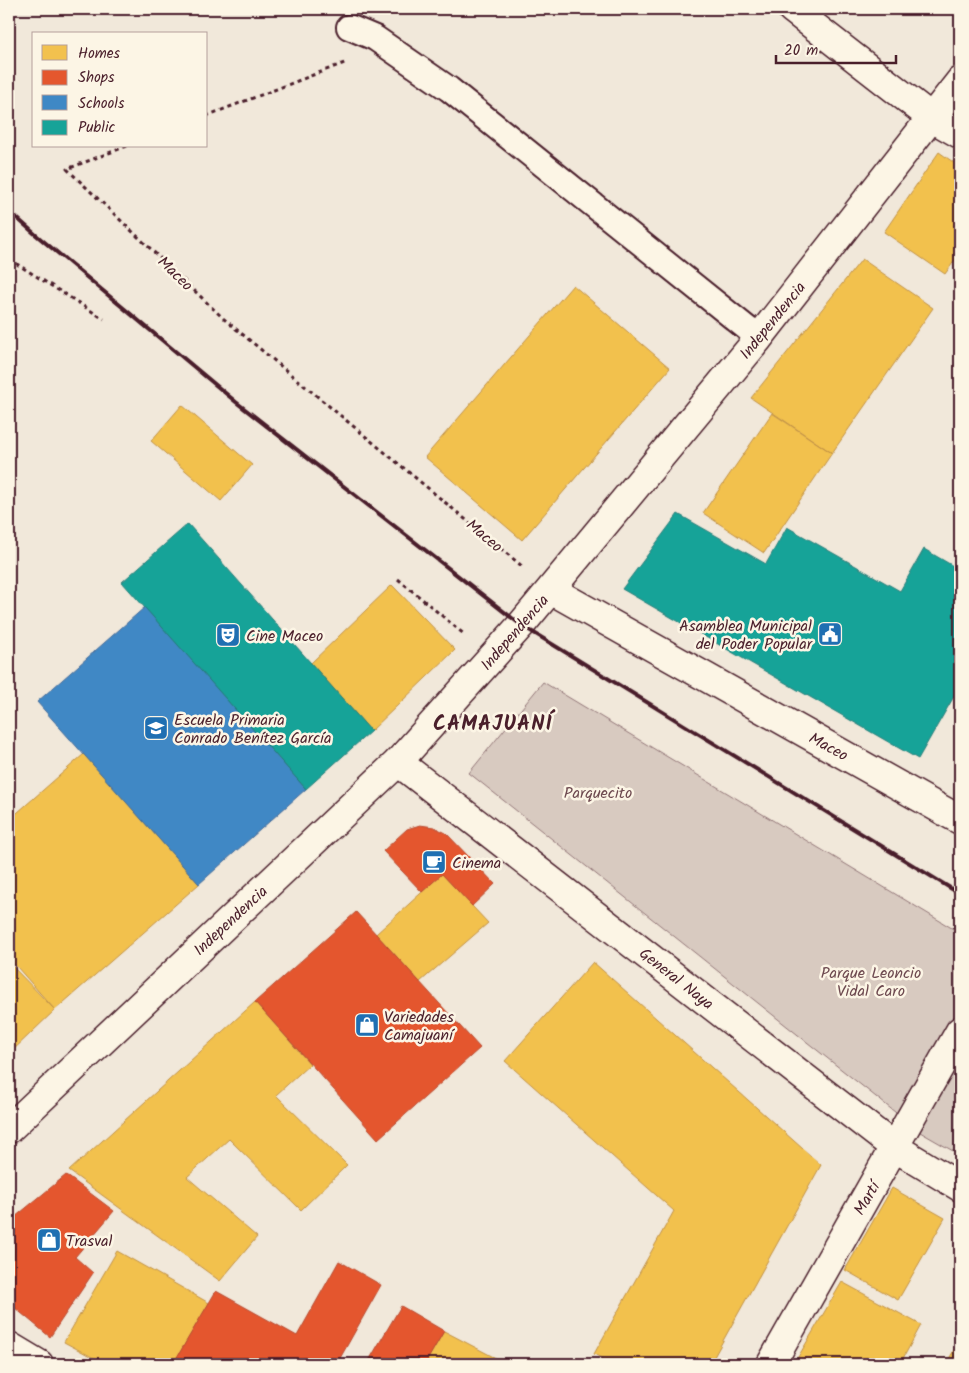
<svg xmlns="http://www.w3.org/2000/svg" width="969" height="1373" font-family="Kalam,sans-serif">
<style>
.green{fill:#d8cac0;stroke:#917476}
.homes{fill:#f2c14e;stroke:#c09044}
.shops{fill:#e4572e;stroke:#b6462d}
.schools{fill:#3f88c5;stroke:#426897}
.public{fill:#17a398;stroke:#267b77}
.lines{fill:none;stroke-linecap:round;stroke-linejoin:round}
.service-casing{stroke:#4a1f2b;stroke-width:28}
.pedestrian-casing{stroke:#4a1f2b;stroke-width:31}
.minor-casing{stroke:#4a1f2b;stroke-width:31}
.tertiary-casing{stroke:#4a1f2b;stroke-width:31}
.primary-casing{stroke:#4a1f2b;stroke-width:31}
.path{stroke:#4a1f2b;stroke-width:3;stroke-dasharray:4 4;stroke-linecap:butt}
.service{stroke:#fcf5e5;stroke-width:24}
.pedestrian{stroke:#fcf5e5;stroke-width:28}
.minor{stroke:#fcf5e5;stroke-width:28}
.tertiary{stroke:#fcf5e5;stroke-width:28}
.primary{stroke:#fcf5e5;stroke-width:28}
.rail{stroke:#4a1f2b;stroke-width:4}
.labels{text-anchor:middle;stroke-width:5;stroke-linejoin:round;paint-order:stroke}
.street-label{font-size:16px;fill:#4a1f2b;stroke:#fcf5e5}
.poi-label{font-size:16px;fill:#4a1f2b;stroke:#fcf5e5;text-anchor:start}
.park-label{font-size:16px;fill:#6e4a50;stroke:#fcf5e5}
.district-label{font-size:21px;font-weight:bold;letter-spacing:1px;fill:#4a1f2b;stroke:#fcf5e5}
</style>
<rect width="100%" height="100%" fill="#f1e8da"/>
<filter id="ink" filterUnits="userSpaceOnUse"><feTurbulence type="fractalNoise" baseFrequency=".02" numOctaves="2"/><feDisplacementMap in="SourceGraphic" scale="10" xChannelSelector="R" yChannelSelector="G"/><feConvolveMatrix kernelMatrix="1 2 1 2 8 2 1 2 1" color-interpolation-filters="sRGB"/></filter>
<g filter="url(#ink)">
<path class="green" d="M543,682L960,933V1155L920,1132L469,773Z"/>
<path class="homes" d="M939,152L960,167V253L945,274L884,232Z
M862,259L933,308L832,453L751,398Z
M573,285L670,368L522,540L425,457Z
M182,405L252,465L221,501L151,441Z
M772,413L832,453L764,553L703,513Z
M392,585L455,650L371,731L311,663Z
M84,754L199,884L55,1010L9,958V820Z
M442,874L488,923L420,982L376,934Z
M593,962L821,1165L710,1364H612L594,1354L674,1211L505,1061Z
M9,963L55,1010L9,1054Z
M255,1002L310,1064L276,1095L347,1165L301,1210L229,1139L187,1177L257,1237L220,1281L69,1171Z
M892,1188L945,1218L898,1300L845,1270Z
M117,1251L209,1303L173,1364H105L64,1342Z
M842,1282L921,1325L900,1364H794Z
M444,1331L507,1364H425Z
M960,1340V1364H946Z"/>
<path class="shops" d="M420,825L434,827L446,833L495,884L472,906L442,874L422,892L383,851L407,829Z
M356,912L480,1048L378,1139L255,1002Z
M66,1175L114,1211L75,1257L93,1273L50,1337L9,1303V1222Z
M339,1261L381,1285L339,1360L346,1364H173L216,1291L297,1336Z
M401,1306L444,1331L425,1364H367Z"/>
<path class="schools" d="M145,607L306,789L199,884L37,702Z"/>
<path class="public" d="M678,514L766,564L787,527L900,591L924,549L960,570V686L918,759L622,589Z
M188,524L371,731L306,789L122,582Z"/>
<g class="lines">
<defs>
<path id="service" d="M349,27L375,38L449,89L759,338"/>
<path id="pedestrian" d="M9,1346L39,1364"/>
<path id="minor" d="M792,9L932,118L960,134
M551,590L960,820
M771,1364L960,1031"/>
<path id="tertiary" d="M398,762L894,1147L960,1187"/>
<path id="primary" d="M9,1129L398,762L521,625L759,338L960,81"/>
</defs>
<use href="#service" class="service-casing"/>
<use href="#pedestrian" class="pedestrian-casing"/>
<use href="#minor" class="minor-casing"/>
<use href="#tertiary" class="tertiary-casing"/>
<use href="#primary" class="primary-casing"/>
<path class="path" d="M206,116L347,62
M127,146L67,169L224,319L523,567
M9,259L104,319
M398,579L465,635"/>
<use href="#service" class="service"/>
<use href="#pedestrian" class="pedestrian"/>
<use href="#minor" class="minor"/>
<use href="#tertiary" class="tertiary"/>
<use href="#primary" class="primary"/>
<path class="rail" d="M9,211L35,234L236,402L521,625L960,894"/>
</g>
</g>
<defs>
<symbol id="civic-square" viewBox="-11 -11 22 22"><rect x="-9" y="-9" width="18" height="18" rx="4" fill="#1f6fb2" stroke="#fcf5e5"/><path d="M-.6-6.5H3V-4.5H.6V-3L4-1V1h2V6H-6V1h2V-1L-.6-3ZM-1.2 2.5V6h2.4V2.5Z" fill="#fff"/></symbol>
<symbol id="theatre-square" viewBox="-11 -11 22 22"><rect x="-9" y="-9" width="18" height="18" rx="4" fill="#1f6fb2" stroke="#fcf5e5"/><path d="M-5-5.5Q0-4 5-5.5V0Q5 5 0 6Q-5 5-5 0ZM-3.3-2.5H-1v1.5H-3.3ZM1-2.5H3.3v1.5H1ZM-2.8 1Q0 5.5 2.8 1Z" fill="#fff"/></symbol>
<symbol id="school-square" viewBox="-11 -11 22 22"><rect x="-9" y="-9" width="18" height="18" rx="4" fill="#1f6fb2" stroke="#fcf5e5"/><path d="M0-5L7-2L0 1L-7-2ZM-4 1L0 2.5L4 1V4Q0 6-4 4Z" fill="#fff"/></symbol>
<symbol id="cafe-square" viewBox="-11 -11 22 22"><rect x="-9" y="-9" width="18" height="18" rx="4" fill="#1f6fb2" stroke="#fcf5e5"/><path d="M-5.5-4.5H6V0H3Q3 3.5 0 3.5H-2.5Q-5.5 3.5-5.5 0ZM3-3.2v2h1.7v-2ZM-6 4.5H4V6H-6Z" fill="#fff"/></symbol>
<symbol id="shop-square" viewBox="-11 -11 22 22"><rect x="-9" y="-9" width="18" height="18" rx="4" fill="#1f6fb2" stroke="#fcf5e5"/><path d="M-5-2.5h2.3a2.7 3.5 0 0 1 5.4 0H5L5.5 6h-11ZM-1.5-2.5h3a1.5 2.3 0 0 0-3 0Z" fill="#fff"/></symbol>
</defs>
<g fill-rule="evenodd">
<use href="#civic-square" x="816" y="620" width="28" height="28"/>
<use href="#theatre-square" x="214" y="621" width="28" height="28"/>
<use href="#school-square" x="142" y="714" width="28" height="28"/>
<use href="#cafe-square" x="420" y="848" width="28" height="28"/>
<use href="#shop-square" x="353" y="1011" width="28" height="28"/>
<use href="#shop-square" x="35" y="1226" width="28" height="28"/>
</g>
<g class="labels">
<g class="street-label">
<text transform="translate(176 273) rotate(44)" y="6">Maceo</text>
<text transform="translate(772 320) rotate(-51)" y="6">Independencia</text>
<text transform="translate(485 535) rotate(40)" y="6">Maceo</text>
<text transform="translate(514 632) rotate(-49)" y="6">Independencia</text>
<text transform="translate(829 746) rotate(29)" y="6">Maceo</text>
<text transform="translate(230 920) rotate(-43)" y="6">Independencia</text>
<text transform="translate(677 978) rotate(38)" y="6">General Naya</text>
<text transform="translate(866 1198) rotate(-60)" y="6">Martí</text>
</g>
<g class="poi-label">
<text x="812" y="631" text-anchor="end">Asamblea Municipal<tspan x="812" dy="18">del Poder Popular</tspan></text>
<text x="246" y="641">Cine Maceo</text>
<text x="174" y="725">Escuela Primaria<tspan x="174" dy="18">Conrado Benítez García</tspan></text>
<text x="452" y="868">Cinema</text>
<text x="384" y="1022">Variedades<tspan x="384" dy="18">Camajuaní</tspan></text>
<text x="66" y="1246">Trasval</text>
</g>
<g class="park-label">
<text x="598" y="798">Parquecito</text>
<text x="871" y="978">Parque Leoncio<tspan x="871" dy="18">Vidal Caro</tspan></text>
</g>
<g class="district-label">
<text x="493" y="730">CAMAJUANÍ</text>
</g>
</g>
<rect width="969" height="1373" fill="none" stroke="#fcf5e5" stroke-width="30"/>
<rect x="15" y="15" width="939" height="1343" fill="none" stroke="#4a1f2b" stroke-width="2" filter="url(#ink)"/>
<rect x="32" y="32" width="175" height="115" fill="#fcf5e5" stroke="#b59f9b"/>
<rect x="42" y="45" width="25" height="15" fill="#f2c14e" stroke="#b59f9b"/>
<text x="78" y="58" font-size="15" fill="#4a1f2b">Homes</text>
<rect x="42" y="70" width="25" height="15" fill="#e4572e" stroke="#b59f9b"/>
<text x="78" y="82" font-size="15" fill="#4a1f2b">Shops</text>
<rect x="42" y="95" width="25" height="15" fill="#3f88c5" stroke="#b59f9b"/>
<text x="78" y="108" font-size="15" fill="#4a1f2b">Schools</text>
<rect x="42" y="120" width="25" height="15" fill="#17a398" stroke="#b59f9b"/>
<text x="78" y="132" font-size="15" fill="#4a1f2b">Public</text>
<path d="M776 55v8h120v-8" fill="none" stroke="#4a1f2b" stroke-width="2.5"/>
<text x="784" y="55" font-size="15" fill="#4a1f2b" stroke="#fcf5e5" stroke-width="4" paint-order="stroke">20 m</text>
</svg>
